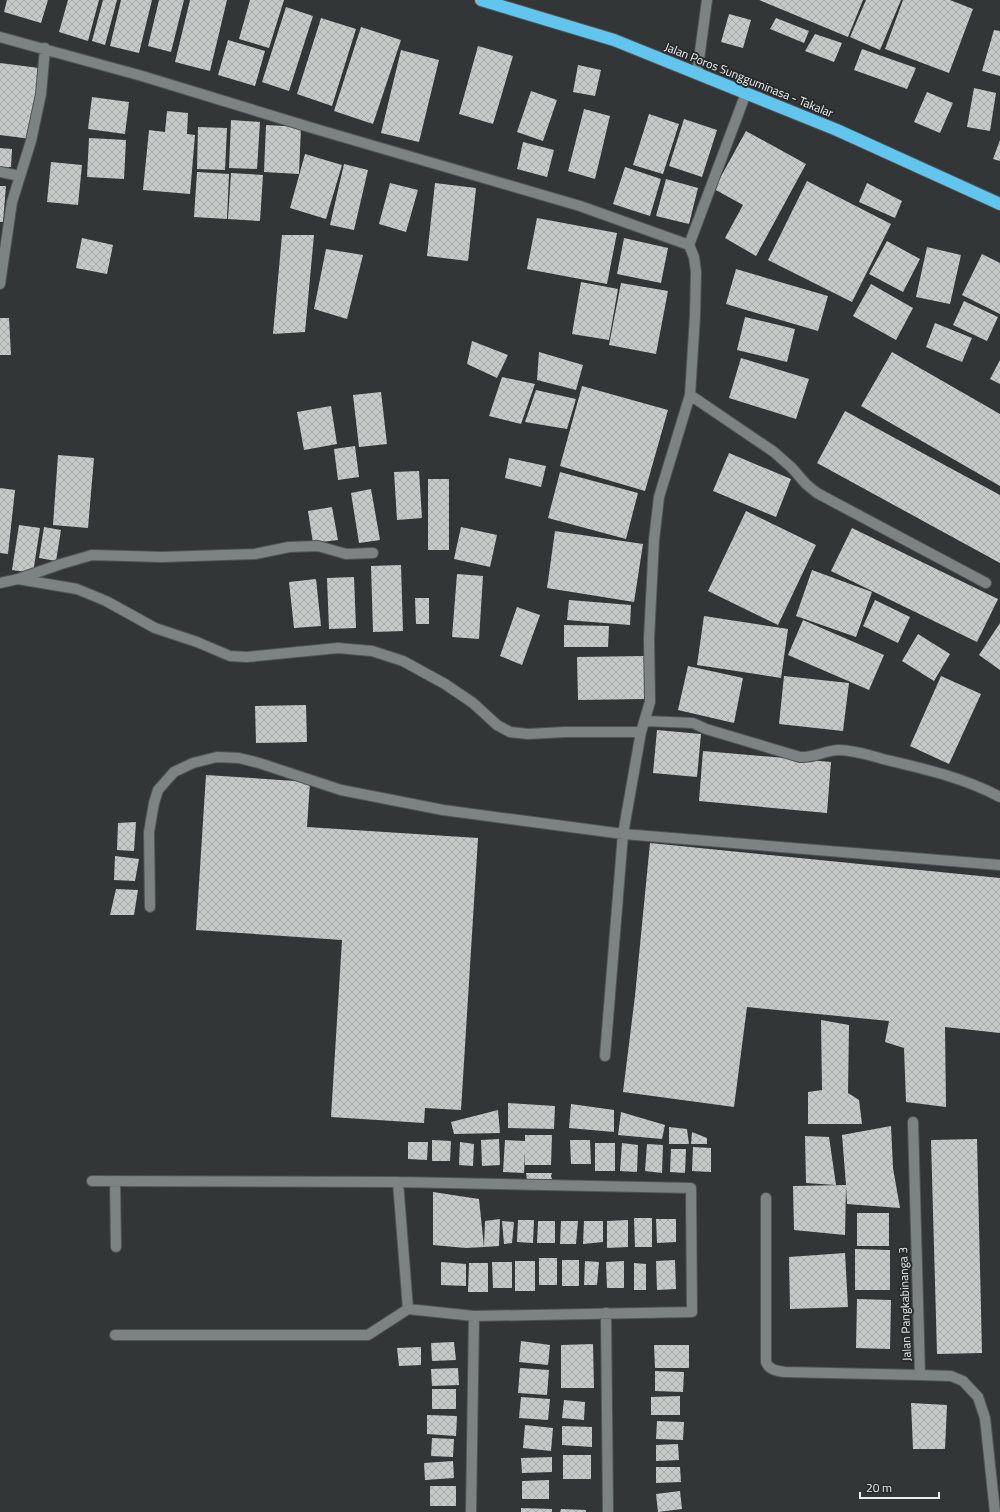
<svg xmlns="http://www.w3.org/2000/svg" width="1000" height="1512" font-family="'Titillium Web',sans-serif">
<style>
.building{fill:url(#building-cross-hatch)}
.lines{fill:none;stroke-linecap:round;stroke-linejoin:round}
.minor-casing{stroke:#505454;stroke-width:12}
.highway-casing{stroke:#505454;stroke-width:14}
.minor{stroke:#7d8283;stroke-width:10}
.highway{stroke:#61c5ed;stroke-width:12}
.labels{text-anchor:middle;stroke-width:4;stroke-linejoin:round;paint-order:stroke}
.street-label{font-size:12px;fill:#ebeeee;stroke:#282c2d}
</style>
<defs>
<pattern id="building-cross-hatch" width="8" height="8" patternUnits="userSpaceOnUse"><rect width="8" height="8" fill="#c5cac9"/><path d="M0 0l8 8M0 8l8-8" fill="none" stroke="#a5a9a8"/></pattern>
</defs>
<rect width="100%" height="100%" fill="#323637"/>
<path class="building" d="M7,0H48L41,23L4,12Z
M68,0H99L88,41L59,32Z
M103,0H117L105,45L92,41Z
M121,0H152L139,53L110,46Z
M159,0H184L171,52L148,46Z
M190,0H227L210,71L175,62Z
M250,0H284L269,48L239,39Z
M759,0H863L848,37Z
M866,0H901L880,50L850,37Z
M903,0H950L973,9L949,73L885,49Z
M286,7L313,16L289,91L262,82Z
M729,14L751,20L743,48L721,42Z
M321,18L356,29L332,106L297,94Z
M776,18L809,31L804,43L770,29Z
M361,27L401,40L373,124L334,111Z
M994,30L1000,31V76L982,71Z
M815,34L842,43L834,62L805,51Z
M228,40L265,51L255,86L218,75Z
M478,46L513,56L493,124L459,114Z
M862,49L916,68L907,89L854,70Z
M401,50L439,60L419,142L381,133Z
M0,63L39,68L31,139L0,135Z
M578,65L601,70L595,96L573,92Z
M974,88L996,93L990,131L967,127Z
M531,91L557,100L543,141L517,132Z
M927,92L953,103L940,133L914,122Z
M92,97L129,102L125,134L88,129Z
M584,109L610,116L595,179L568,171Z
M167,111L188,113L187,134L195,135L190,194L143,190L149,130L165,132Z
M649,114L679,124L663,174L633,165Z
M684,119L717,130L702,177L669,166Z
M231,120L260,122L257,169L229,168Z
M266,125L301,127L299,174L264,172Z
M198,127L227,128L225,170L197,169Z
M746,131L806,164L756,256L725,238L743,205L714,189Z
M89,138L126,140L124,179L87,177Z
M1000,140V161L993,159Z
M523,142L554,150L547,177L517,169Z
M0,148L12,149L11,167H0Z
M305,154L342,165L326,219L290,208Z
M51,162L82,165L78,205L47,202Z
M344,164L368,170L354,230L330,225Z
M625,167L661,179L650,216L613,204Z
M197,172L229,174L227,219L194,217Z
M231,173L263,175L260,221L228,219Z
M666,179L698,188L689,224L656,216Z
M807,181L891,224L852,302L768,260Z
M390,183L418,190L406,232L379,224Z
M435,183L476,188L468,261L427,256Z
M867,183L902,201L895,218L859,202Z
M0,186H6L3,222H0Z
M537,218L617,233L607,284L527,269Z
M282,235H314L305,332L273,334Z
M82,238L113,245L107,274L76,268Z
M624,238L668,248L661,283L617,274Z
M887,241L920,259L903,292L869,274Z
M927,247L961,255L950,304L916,297Z
M326,249L363,255L347,319L314,309Z
M982,254L1000,263V314L962,295Z
M736,269L828,296L818,331L726,304Z
M581,282L618,289L609,340L572,334Z
M621,283L668,291L656,354L609,345Z
M871,284L913,308L896,340L853,316Z
M964,301L998,317L987,341L953,325Z
M745,317L795,329L787,362L737,350Z
M0,318H9L11,355H0Z
M935,323L972,338L962,362L926,347Z
M472,341L508,355L497,378L467,364Z
M539,352L583,365L576,390L537,380Z
M892,352L1000,414V486L861,406Z
M741,358L809,379L796,419L729,398Z
M1000,360V384L990,379Z
M502,377L535,384L521,424L489,416Z
M582,386L668,410L645,491L560,466Z
M536,390L576,399L567,429L525,422Z
M381,392L387,444L359,447L353,395Z
M331,406L337,444L304,450L297,412Z
M845,411L1000,495V563L817,463Z
M355,446L359,477L338,480L334,449Z
M729,453L791,479L776,517L713,491Z
M58,455L94,458L88,528L53,525Z
M509,458L546,466L541,487L505,478Z
M419,471L422,518L397,520L394,472Z
M560,472L638,493L626,539L548,518Z
M428,479H449V550H428Z
M0,488L15,490L8,554L0,553Z
M371,489L380,540L359,543L351,493Z
M332,507L338,540L313,543L308,511Z
M746,511L816,545L778,625L708,591Z
M19,525L40,528L33,573L12,570Z
M44,527L61,530L56,561L39,558Z
M461,527L497,535L490,567L454,559Z
M852,528L998,599L977,642L831,571Z
M555,531L643,544L634,602L547,588Z
M401,565L403,631L373,632L371,566Z
M812,570L872,592L856,637L796,616Z
M457,574L483,576L479,639L452,637Z
M354,577L356,628L329,629L327,578Z
M316,579L321,626L294,628L289,582Z
M415,598H429V624H416Z
M569,600L631,605L630,625L567,620Z
M875,600L910,617L898,643L863,626Z
M517,607L540,615L522,665L500,656Z
M704,616L788,629L781,678L697,665Z
M803,620L884,655L869,690L788,655Z
M1000,623V670L979,655Z
M564,625L609,626L608,647H564Z
M918,634L950,654L934,681L902,661Z
M644,656L645,699L578,700L577,657Z
M688,666L743,678L734,723L678,710Z
M784,676L849,683L843,731L779,724Z
M941,676L981,694L949,764L910,746Z
M306,705L307,742L256,743L255,706Z
M657,730L701,734L697,777L653,773Z
M703,751L831,762L827,813L699,801Z
M206,775L310,782L307,827L478,838L461,1110L425,1108L424,1123L331,1117L342,940L196,930Z
M136,822L134,851L117,850L118,823Z
M650,843L1000,878V1033L945,1027L946,1107L906,1102L904,1048L885,1042L889,1021L747,1007L734,1107L623,1092L635,996Z
M115,856L139,859L135,881L114,880Z
M116,889L138,890L134,915H110Z
M821,1020L849,1025L848,1093L859,1100L862,1124H808V1092L822,1090Z
M508,1103L555,1106L554,1129L508,1128Z
M571,1104L614,1110V1132L569,1128Z
M498,1110L500,1133L454,1134L451,1122Z
M621,1112L665,1125L662,1139L618,1135Z
M891,1126L893,1168L900,1208L847,1204L846,1186L845,1235L794,1230L793,1186L846,1185L842,1135Z
M669,1127L687,1129L689,1144H669Z
M692,1132L707,1138V1144H691Z
M525,1135H552L551,1165H525V1151L524,1173L503,1172L505,1140L525,1141Z
M805,1136L829,1137L836,1185L806,1183Z
M499,1139L500,1165L482,1166L481,1140Z
M977,1139L982,1353L937,1354L931,1140Z
M432,1140L451,1141L450,1161H432Z
M570,1140H590L591,1164H571Z
M408,1142H428L427,1160L408,1159Z
M460,1142L474,1144L473,1166L459,1165Z
M595,1143H615V1171H595Z
M622,1143L638,1145L637,1172L620,1171Z
M647,1144L663,1145L662,1173L645,1171Z
M693,1147L711,1148V1172L692,1171Z
M671,1149H686L685,1173L670,1172Z
M526,1173H552L551,1176L552,1179L527,1180Z
M433,1192L479,1199L484,1247L466,1248L433,1245Z
M857,1213H889V1246H857Z
M634,1218H652V1247H635Z
M500,1219L499,1246L484,1247L485,1221Z
M656,1219H676V1242L657,1243Z
M518,1220H534L533,1243L517,1242Z
M628,1220V1247L607,1248V1221Z
M502,1221L514,1222L512,1243L504,1244Z
M538,1221H555V1243H537Z
M561,1221H578L576,1244H560Z
M584,1221H603V1242L583,1244Z
M855,1249L890,1250V1290H855Z
M845,1253L848,1307L790,1309L789,1257Z
M539,1258H557V1285H539Z
M562,1260H579V1286H562Z
M675,1260L676,1289L657,1290L656,1261Z
M515,1261H535V1291H515Z
M585,1261L599,1262L597,1285H584Z
M624,1261V1288H607L606,1262Z
M441,1262L466,1264V1286L441,1285Z
M492,1262H512V1288H493Z
M469,1263H488V1292H468Z
M634,1263L646,1264V1290H634Z
M857,1299L891,1300L890,1349L856,1348Z
M521,1341L550,1345L548,1365L519,1362Z
M454,1342L456,1360L432,1361L431,1343Z
M593,1344L594,1388H561V1345Z
M654,1345H689V1368H655Z
M421,1347V1365L399,1366L397,1348Z
M458,1368L459,1385L432,1386L431,1369Z
M520,1368L549,1370L547,1395L518,1393Z
M655,1371L684,1372L683,1392L655,1391Z
M432,1389H456V1409H432Z
M680,1396V1415H651V1397Z
M521,1397L550,1399L548,1420L519,1418Z
M564,1400L585,1402L584,1420L562,1418Z
M911,1403L947,1405L945,1449H913Z
M427,1415L457,1416L456,1436L427,1434Z
M657,1421L684,1422L683,1440L656,1439Z
M525,1425L553,1428L551,1451L523,1448Z
M562,1426L592,1427V1447L562,1445Z
M432,1438L454,1439L453,1457L431,1456Z
M678,1444L679,1460L656,1461V1445Z
M563,1455H591V1479H563Z
M552,1457V1472L522,1473L521,1458Z
M453,1461L454,1478L425,1480L424,1463Z
M656,1467H680L681,1482L656,1483Z
M549,1480V1499H522V1481Z
M430,1486H456V1506H430Z
M680,1491L682,1509L658,1512L656,1494Z
M521,1508L552,1509V1512H521Z
M561,1509L586,1510V1512H560Z"/>
<g class="lines">
<defs>
<path id="minor" d="M0,37L142,76L319,130L580,206L689,245L694,257L696,272L695,316L690,395L659,497L654,540L649,639L650,702L641,732L623,834L605,1056
M697,74L707,0
M0,172L20,176
M689,245L746,93
M0,284L12,202L31,141L41,94L45,48
M690,395L774,452L792,468L806,484L817,493L986,583
M18,579L61,564L92,555L162,557L255,554L289,547L318,546L346,554L373,553
M0,583L18,579L77,589L106,601L155,628L197,642L230,656L247,657L338,648L372,651L403,661L445,684L473,703L497,725L510,732L528,734L565,732H641
M646,721L693,723L706,729L800,757C814,758 826,750 839,750C855,750 871,756 887,760C925,769 965,778 1000,797
M150,907L149,832L154,803L158,790L174,772L193,763L217,757L239,758L259,763L341,790L443,810L623,834L1000,865
M913,1122L920,1375L951,1376L963,1381L978,1397L985,1418L995,1512
M92,1181L398,1182L691,1188L692,1312L474,1316L408,1309L398,1182
M115,1181L116,1247
M766,1198V1362C769,1370 777,1371 785,1372L920,1375
M606,1313L608,1512
M115,1335H368L408,1309
M471,1512L474,1316"/>
<path id="highway" d="M481,0L614,40L837,130L1000,204"/>
</defs>
<use href="#minor" class="minor-casing"/>
<use href="#highway" class="highway-casing"/>
<use href="#minor" class="minor"/>
<use href="#highway" class="highway"/>
</g>
<g class="labels">
<g class="street-label">
<text transform="translate(749 80) rotate(22)" y="4">Jalan Poros Sungguminasa - Takalar</text>
<text transform="translate(905 1304) rotate(-92)" y="4">Jalan Pangkabinanga 3</text>
</g>
</g>
<path d="M860 1492v6h79v-6" fill="none" stroke="#ebeeee" stroke-width="2"/>
<text x="866" y="1492" font-size="12" fill="#ebeeee" stroke="#282c2d" stroke-width="3" paint-order="stroke">20 m</text>
</svg>
